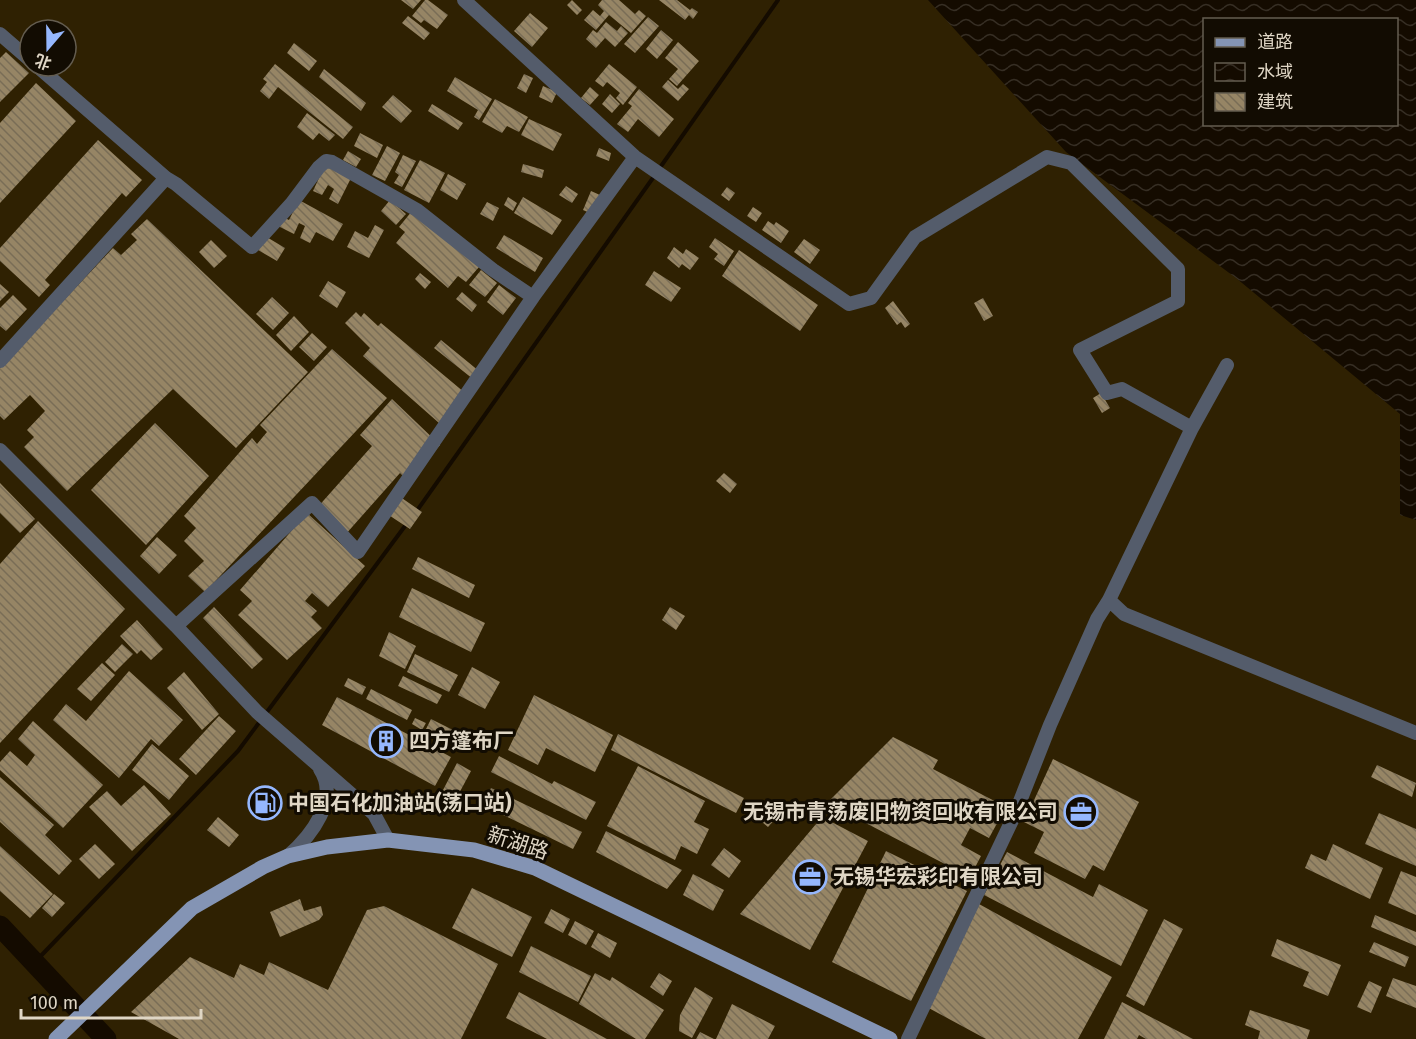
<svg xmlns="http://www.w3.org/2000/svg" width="1416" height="1039" font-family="'Fira Sans','Noto Sans SC',sans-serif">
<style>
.water{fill:url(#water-waves);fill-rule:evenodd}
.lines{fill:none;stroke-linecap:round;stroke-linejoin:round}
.stream{stroke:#140b00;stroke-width:4}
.river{stroke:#140b00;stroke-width:21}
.building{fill:url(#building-back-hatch)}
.minor{stroke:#545c6b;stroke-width:14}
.major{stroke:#8494b4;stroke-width:15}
.labels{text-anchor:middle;stroke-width:6;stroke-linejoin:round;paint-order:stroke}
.poi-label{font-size:21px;font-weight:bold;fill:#dfd6c5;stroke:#120c02;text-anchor:start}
.street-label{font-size:21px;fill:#dfd6c5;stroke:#120c02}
</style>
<defs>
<pattern id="water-waves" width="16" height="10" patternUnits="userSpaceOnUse" patternTransform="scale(1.5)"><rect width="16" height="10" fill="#140b00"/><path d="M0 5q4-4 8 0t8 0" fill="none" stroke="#362e24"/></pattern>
<pattern id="building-back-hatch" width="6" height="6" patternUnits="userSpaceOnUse" patternTransform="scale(1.5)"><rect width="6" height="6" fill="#968565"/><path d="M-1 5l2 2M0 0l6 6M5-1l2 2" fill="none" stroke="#796d56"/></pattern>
</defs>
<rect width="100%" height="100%" fill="#2f2102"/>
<path class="water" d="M928,0H1416V520L1400,515V414L1236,278L1066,152ZM1204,20H1396V124H1204Z"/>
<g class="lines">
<path class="stream" d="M659,169L778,0
M416,512L655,175
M35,962L238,751L408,522"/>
<path class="river" d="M0,926L106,1039"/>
</g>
<path class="building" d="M401,0H421L413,9Z
M425,0H428L448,15L437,29L424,20L421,23L412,16Z
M572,0L582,10L577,15L567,5Z
M602,0H619L635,14L639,10L646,16L631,33L609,15L596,30L584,20L593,10L600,16L604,11L598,5Z
M659,0H677L690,10L692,8L698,12L693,19L689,15L685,20Z
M530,13L548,28L532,47L514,31Z
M408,16L430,33L424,40L402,23Z
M648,17L659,26L635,53L624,44Z
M606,22L617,31L621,26L628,33L615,47L605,38L596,48L586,39L593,30L597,33Z
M661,30L673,40L657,59L646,49Z
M678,42L699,61L677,86L669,79L678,69L665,58Z
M294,43L317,61L309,71L287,53Z
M6,52L29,73L0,102V58Z
M275,64L353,127L343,139L278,87L269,99L260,91L267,82L263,79Z
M609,64L637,87L623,105L616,98L620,93L607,82L603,87L595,81Z
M324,69L366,103L361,111L319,77Z
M524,74L533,78L526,93L517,88Z
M455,77L492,99L479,120L474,117L478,110L447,91Z
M668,80L678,89L683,84L689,89L678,101L662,87Z
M36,83L76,121L0,203V123Z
M543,86L557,92L552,103L539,97Z
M590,87L599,95L590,105L581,98Z
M639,89L674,119L659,137L638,119L628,132L617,124L632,106L628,103Z
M610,94L620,104L612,113L602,104Z
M393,95L412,111L401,123L382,107Z
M495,99L528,117L519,132L507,126L502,133L482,122Z
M432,104L463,123L458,130L428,111Z
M307,113L335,135L329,141L319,133L313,140L297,127Z
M529,119L562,134L553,151L521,135Z
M360,133L383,145L377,158L354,146Z
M98,140L142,180L126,197L122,193L45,280L50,285L39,297L0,261V248Z
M387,146L400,153L385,181L372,175Z
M599,148L611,153L609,161L596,156Z
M348,151L361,159L356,167L343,160Z
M403,155L416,161L402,187L394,183L399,175L395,172Z
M420,160L445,173L429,203L404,190Z
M523,164L544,170L542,178L521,172Z
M325,165L351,178L338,204L329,199L334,189L328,185L322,195L313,191Z
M448,174L466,184L457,200L440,190Z
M566,186L578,194L572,203L559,195Z
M727,187L735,193L729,201L721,195Z
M591,191L600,195L592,214L583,210Z
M508,197L517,203L513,211L504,205Z
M523,197L562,220L552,235L514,213Z
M299,200L343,224L333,241L316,232L310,243L300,238L305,226L299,223L294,234L278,226L283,217L289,220Z
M390,200L406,214L396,225L381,211Z
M487,202L499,208L493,221L480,214Z
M753,207L762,213L756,222L747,216Z
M412,211L479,267L466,282L458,276L448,288L396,243L405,232L399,227Z
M147,219L308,372L236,448L173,389L67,491L24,447L34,437L27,430L45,411L30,395L4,420L0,416V368L113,248L121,255L137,240L131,234Z
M768,221L774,225L776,222L789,231L781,243L762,230Z
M375,225L384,230L369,258L347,247L355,231L368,238Z
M504,235L543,258L535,272L496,248Z
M265,236L285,248L277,261L258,250Z
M715,238L734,251L724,266L714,259L718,254L709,247Z
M804,239L820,250L810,264L794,252Z
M211,240L227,256L214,268L199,252Z
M674,247L683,254L686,249L699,258L690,270L682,264L679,268L667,258Z
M739,250L818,305L800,331L722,276Z
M481,270L497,283L485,297L469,285Z
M654,271L681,288L671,302L645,285Z
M420,273L431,282L425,289L415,279Z
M328,281L346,292L337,308L319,296Z
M0,284L9,292L0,301Z
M499,285L516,298L503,315L487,302Z
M462,292L477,305L472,312L456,299Z
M13,295L27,309L6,331L0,326V308Z
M272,297L289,313L273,330L256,314Z
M983,298L993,316L984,321L974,303Z
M893,301L910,324L905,328L901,322L897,325L885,308Z
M356,312L361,317L364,313L378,326L381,323L464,392L439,423L363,356L370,348L345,323Z
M294,316L309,332L291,351L276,335Z
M312,333L327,347L314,361L299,347Z
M441,340L479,371L473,379L434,348Z
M332,349L387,398L205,592L188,576L204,561L184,541L196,528L184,516L252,438L257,444L267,432L260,425Z
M1101,393L1110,408L1102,413L1093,398Z
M392,399L440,445L408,481L400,473L345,535L316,509L372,446L360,435Z
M155,423L209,476L146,545L91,490Z
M724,473L737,484L730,493L716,481Z
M0,483L35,519L20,533L0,513Z
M396,494L422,512L410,529L384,512Z
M307,513L365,566L328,607L312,593L305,601L317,611L311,617L322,628L287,660L238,615L252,601L240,590Z
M38,521L125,609L0,743V564Z
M157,537L177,555L159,574L140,556Z
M418,557L475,585L469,598L412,569Z
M412,588L485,623L471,652L399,617Z
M214,607L263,659L252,669L203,618Z
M670,607L685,616L676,630L662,620Z
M137,620L163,649L151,660L141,650L137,654L120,636Z
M389,632L416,646L405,669L379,656Z
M122,644L133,654L115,672L105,662Z
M415,654L458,675L449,692L407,672Z
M102,663L115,675L91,701L77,689Z
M472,667L500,682L485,709L458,695Z
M129,671L183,720L159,746L151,739L119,778L53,720L66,704L86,721Z
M184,672L219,714L202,730L167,688Z
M403,676L442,695L437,704L398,686Z
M348,678L366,687L362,695L344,686Z
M371,689L412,710L407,720L366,699Z
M534,695L613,735L595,772L546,748L538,765L508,750Z
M337,697L451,757L435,786L322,725Z
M219,716L236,731L196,775L179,759Z
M415,718L426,723L422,730L412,724Z
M431,719L453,730L448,740L426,729Z
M33,721L103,785L63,828L0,770V762L10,751L27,766L35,755L18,739Z
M618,734L744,798L736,813L611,750Z
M893,737L938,760L933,769L1006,807L989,838L970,828L961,845L981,856L970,877L827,803Z
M152,744L189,776L169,800L132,770Z
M499,756L552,784L554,781L596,802L586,820L491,772Z
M1053,759L1139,802L1104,871L1093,865L1085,879L1034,853L1044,832L1024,822Z
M457,763L471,771L456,799L442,792Z
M1377,765L1416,783L1412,797L1371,777Z
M638,766L705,801L694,822L709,829L697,854L681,846L675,860L607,826Z
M0,777L54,825L45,835L72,861L59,875L0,822Z
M144,785L171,814L132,851L89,807L107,791L121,806Z
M491,788L582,832L573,849L493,810L495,806L485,801Z
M764,804L778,816L768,827L755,816Z
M1379,813L1416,829V866L1365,844Z
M218,817L239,835L229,847L207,830Z
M822,817L868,841L810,950L740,914Z
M606,831L682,870L667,889L596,852Z
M95,844L115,864L99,879L79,859Z
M1333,844L1383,868L1370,899L1305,868L1311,854L1326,861Z
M0,846L53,894L30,918L0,891Z
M724,848L741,861L729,878L711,865Z
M886,851L967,891L911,1001L832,962Z
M1007,852L1093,897L1099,884L1148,910L1121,966L984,895Z
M1401,871L1416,877V915L1388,903Z
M693,874L724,890L713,911L683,895Z
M472,888L532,917L512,957L452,928Z
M54,894L65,903L52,917L42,908Z
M300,899L304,911L321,906L323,915L319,920L280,937L270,912Z
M979,904L1112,977L1078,1039H986L925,1006Z
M384,906L498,964L461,1039H179L131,1012L190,957L234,978L240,964L264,975L269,962L328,990L367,910Z
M551,909L570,919L563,933L544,923Z
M1375,915L1416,932V946L1371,927Z
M1164,919L1183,929L1144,1006L1126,996Z
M575,921L594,931L586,945L568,935Z
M598,933L617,943L610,958L591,947Z
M1277,939L1341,965L1328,996L1303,986L1309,972L1271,956Z
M1374,942L1409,957L1405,967L1369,952Z
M531,946L591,976L578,1002L519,972Z
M595,973L610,981L612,977L664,1010L645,1039H636L579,1004Z
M659,973L672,981L663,996L650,987Z
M1393,978L1416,986V1008L1386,996Z
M1369,981L1382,987L1371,1013L1357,1007Z
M695,987L713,998L692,1038L679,1031L680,1015Z
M519,992L607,1039H547L506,1018Z
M1122,1002L1193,1039H1146L1139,1035L1137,1039H1104Z
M732,1004L775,1026L768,1039H716Z
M1250,1010L1310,1030L1307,1039H1258L1260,1031L1245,1025Z
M700,1032L714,1039H696Z"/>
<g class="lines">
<path class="minor" d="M464,0L635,157L849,304L871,298L915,237L1047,157L1071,163L1178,269V301L1080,350L1107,393L1122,389L1192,428
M0,34L30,60
M37,66L166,178L176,184L252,247L292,203L319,167L326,161L332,162L417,210L493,270L533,297
M0,361L166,178
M0,450L176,626L257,712L374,814L388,840
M1109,600L1124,614L1416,733
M176,626L312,503L358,552L533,297L635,157
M288,856C311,836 340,799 320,769
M908,1039L1015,814L1050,725L1097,619L1109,600L1192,428L1227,365"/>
<path class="major" d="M56,1039L192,908L263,867L288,856L327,847L388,840L474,850L535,868L890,1039"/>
</g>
<defs>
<symbol id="building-ring" viewBox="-11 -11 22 22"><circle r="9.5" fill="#120c02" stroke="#95b7fd" stroke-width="1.5"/><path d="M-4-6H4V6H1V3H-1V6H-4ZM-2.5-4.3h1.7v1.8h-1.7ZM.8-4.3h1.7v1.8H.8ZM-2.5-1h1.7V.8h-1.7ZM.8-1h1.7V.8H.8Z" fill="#95b7fd"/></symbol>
<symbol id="fuel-ring" viewBox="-11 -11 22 22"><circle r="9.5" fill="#120c02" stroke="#95b7fd" stroke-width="1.5"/><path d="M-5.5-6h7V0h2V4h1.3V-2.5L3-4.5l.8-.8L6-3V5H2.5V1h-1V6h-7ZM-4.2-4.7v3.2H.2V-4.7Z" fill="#95b7fd"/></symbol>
<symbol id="office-ring" viewBox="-11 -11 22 22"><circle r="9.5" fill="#120c02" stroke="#95b7fd" stroke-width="1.5"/><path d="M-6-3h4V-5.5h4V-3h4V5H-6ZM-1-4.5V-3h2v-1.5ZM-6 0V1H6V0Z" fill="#95b7fd"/></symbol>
</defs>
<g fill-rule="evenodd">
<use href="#building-ring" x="367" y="722" width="38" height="38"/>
<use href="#fuel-ring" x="246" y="784" width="38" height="38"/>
<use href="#office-ring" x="1062" y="793" width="38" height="38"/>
<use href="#office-ring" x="791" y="858" width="38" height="38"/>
</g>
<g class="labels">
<g class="poi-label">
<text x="409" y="748">四方篷布厂</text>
<text x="288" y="810">中国石化加油站(荡口站)</text>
<text x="1058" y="819" text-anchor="end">无锡市青荡废旧物资回收有限公司</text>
<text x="833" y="884">无锡华宏彩印有限公司</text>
</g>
<g class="street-label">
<text transform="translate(518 843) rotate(18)" y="7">新湖路</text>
</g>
</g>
<rect x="1203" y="18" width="195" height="108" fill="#120c02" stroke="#645d50" stroke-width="1.5"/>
<rect x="1215" y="38" width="30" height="9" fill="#8494b4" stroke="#645d50" stroke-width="1.5"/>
<text x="1257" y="48" font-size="18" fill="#dfd6c5">道路</text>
<rect x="1215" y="63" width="30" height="18" fill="url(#water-waves)" stroke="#645d50" stroke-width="1.5"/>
<text x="1257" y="78" font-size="18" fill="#dfd6c5">水域</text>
<rect x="1215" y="93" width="30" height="18" fill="url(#building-back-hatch)" stroke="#645d50" stroke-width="1.5"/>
<text x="1257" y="108" font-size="18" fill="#dfd6c5">建筑</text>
<g transform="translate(48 48) rotate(200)"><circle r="28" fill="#120c02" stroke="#645d50" stroke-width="1.5"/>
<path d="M0-4.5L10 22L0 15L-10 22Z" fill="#95b7fd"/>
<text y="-9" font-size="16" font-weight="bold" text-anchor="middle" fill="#dfd6c5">北</text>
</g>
<path d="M21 1009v9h180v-9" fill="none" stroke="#dfd6c5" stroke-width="3"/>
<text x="30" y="1009" font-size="18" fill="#dfd6c5" stroke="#120c02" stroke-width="4.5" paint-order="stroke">100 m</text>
</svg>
